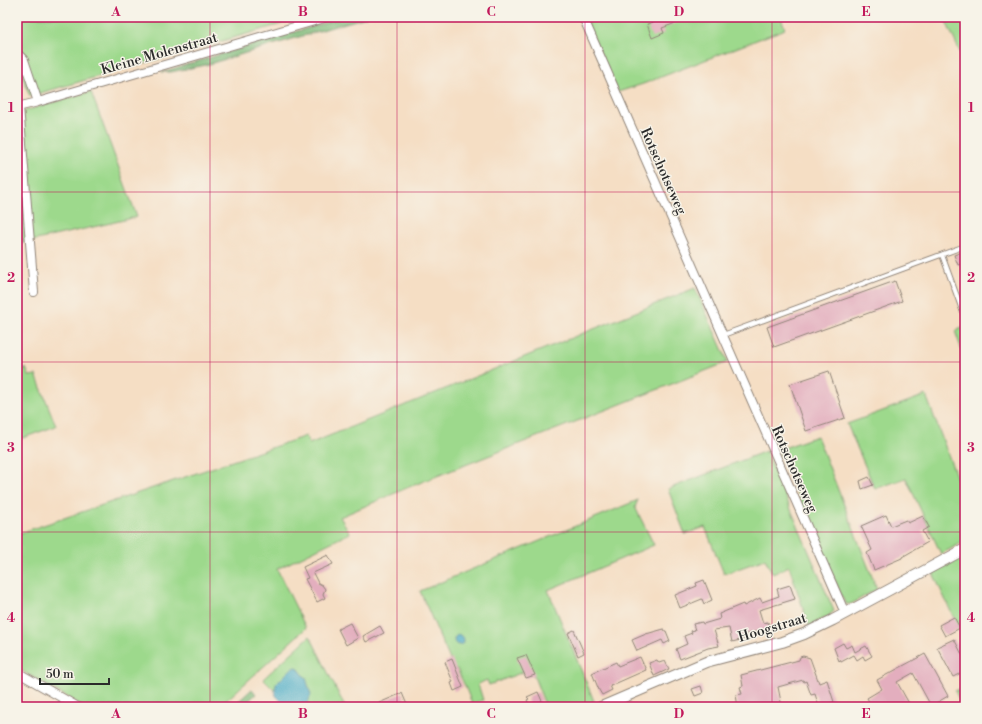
<svg xmlns="http://www.w3.org/2000/svg" width="982" height="724" font-family="'Libre Bodoni',serif">
<style>
.green{fill:#9dd98c;stroke:#64825c}
.forest{fill:#7eb978;stroke:#547252}
.water{fill:#45a9c5;stroke:#386a78}
.building{fill:#e3aebe}
.lines{fill:none;stroke-linecap:round;stroke-linejoin:round}
.service-casing{stroke:#908478;stroke-width:6}
.minor-casing{stroke:#908478;stroke-width:10}
.tertiary-casing{stroke:#908478;stroke-width:12}
.service{stroke:#fff;stroke-width:4}
.minor{stroke:#fff;stroke-width:8}
.tertiary{stroke:#fff;stroke-width:10}
.grid{fill:none;stroke:#c2185b;stroke-width:1;stroke-opacity:0.55}
.labels{text-anchor:middle;stroke-width:3;stroke-linejoin:round;paint-order:stroke}
.street-label{font-size:14px;fill:#2b2b2b;stroke:#f7f3e8}
.neatline{fill:none;stroke:#c2185b;stroke-width:1.5}
.grid-label{font-size:13px;text-anchor:middle;font-weight:bold;fill:#c2185b}
</style>
<rect width="100%" height="100%" fill="#f7f3e8"/>
<filter id="ink" filterUnits="userSpaceOnUse"><feTurbulence type="fractalNoise" baseFrequency=".025" numOctaves="2"/><feDisplacementMap in="SourceGraphic" scale="8" xChannelSelector="R" yChannelSelector="G"/><feConvolveMatrix kernelMatrix="1 2 1 2 8 2 1 2 1" color-interpolation-filters="sRGB"/></filter>
<filter id="wash" filterUnits="userSpaceOnUse"><feTurbulence type="fractalNoise" baseFrequency=".012" numOctaves="4" result="noise"/><feDisplacementMap in="SourceGraphic" scale="16" xChannelSelector="R" yChannelSelector="G"/><feGaussianBlur stdDeviation="0.9" result="paint"/><feColorMatrix in="noise" values="0 0 0 0 0 0 0 0 0 0 0 0 0 0 0 0 0 1.4 0 .05"/><feComposite in="paint" operator="in"/></filter>
<g filter="url(#wash)">
<rect width="100%" height="100%" fill="#f5dec4"/>
<path class="green" d="M17,17H306L30,96L17,64Z
M584,17H781L785,29L643,84L618,92Z
M944,17H965V63Z
M91,92L137,217L23,243L17,171V113Z
M695,288L728,362L409,487L340,517L350,533L277,569L306,628L219,707H84L17,668V534L306,436L309,444Z
M965,327V359L955,331Z
M26,368L29,376L36,375L56,426L17,440V372Z
M926,395L965,500V541L941,554L906,478L875,489L847,424Z
M817,436L877,589L851,604H846L843,599L778,450Z
M766,451L834,611L827,617L809,626L789,566L773,574L765,559L724,574L705,527L685,534L668,489Z
M638,500L635,507L654,545L548,590L594,701L581,707H546L531,669L489,685L487,680L478,684L483,700L472,704L465,686L457,669H454L420,591Z
M965,556V642L933,573Z
M310,636L345,707H290V705L294,706L306,678L297,667L275,690L276,692L263,679Z
M965,687V707H963L955,691Z"/>
<path class="forest" d="M344,17H366L206,65L171,72H162Z
M252,689L256,694L242,707H232Z"/>
<path class="water" d="M454 640a5 5 0 1 1 10 0a5 5 0 1 1-10 0Z
M295,667H297L306,678L311,695L308,702L304,707L284,704L276,696L275,690L276,684L291,669Z"/>
<g id="blocks">
<path class="building" d="M671,17L690,18L662,28L664,33L652,38L647,24Z
M965,251V263L958,265L954,255Z
M895,281L902,301L774,347L767,327Z
M829,371L845,418L806,431L790,384Z
M869,477L873,485L862,489L860,481Z
M886,515L891,526L906,520L908,523L923,516L929,527L922,531L928,542L902,557V558L874,570L867,553L872,550L861,526Z
M328,555L333,564L313,573L318,583L322,585L325,589L323,594L325,598L317,602L305,579L308,578L303,567Z
M704,580L712,600L704,604L702,599L680,608L675,595L697,586L696,583Z
M790,585L795,599L759,610L763,623L768,622L770,632L759,635L758,631L743,635L744,639L732,642L729,628L714,630L719,646L708,648L680,659L676,649L687,644L684,636L692,633L691,631L695,630L693,624L702,622L703,624L720,619L719,614L743,604L744,606L760,598L762,602L779,596L777,589Z
M954,617L960,628L945,636L939,625Z
M350,623L358,638L346,645L338,629Z
M380,626L384,633L366,642L363,636Z
M664,629L665,631H666L670,641L664,644L662,640L637,651L632,640L646,634Z
M574,630L584,653L578,656L568,633Z
M954,639L965,660V671L953,677L937,647Z
M843,643L846,648L852,645L855,652L866,646L872,656L865,660L863,656L857,660L854,655L841,662L840,660L839,661L834,648Z
M925,654L948,696L931,706L913,673L897,682L911,707H872L867,698L882,689L877,680Z
M526,655L535,675L526,678L517,658Z
M803,656L810,658L819,683L827,680L834,702L819,707L815,694L811,695L806,681L804,682L803,680L778,687L782,707H738L736,695L742,694L740,687L743,686L741,675L799,660L800,657Z
M640,657L646,670L610,686L612,690L602,695L599,690L592,673L616,662L618,666Z
M452,659L463,687L454,691L451,683L453,682L445,662Z
M657,660L659,663L665,661L669,669L654,676L649,663Z
M701,686L703,693L695,696L692,689Z
M538,692L542,701L539,702L541,707H530L527,700L529,699L527,697Z
M402,693L408,707H370Z"/>
</g>
</g>
<g filter="url(#ink)">
<use href="#blocks" fill-opacity="0" stroke="#908478" stroke-width="1"/>
<g class="lines">
<defs>
<path id="service" d="M942,255L965,318
M723,335L965,246"/>
<path id="minor" d="M583,17L845,613
M17,53L24,60L38,102
M19,106L34,292
M17,107L38,102L328,17
M17,672L78,707"/>
<path id="tertiary" d="M601,707L706,662L782,642L804,634L833,620L965,549"/>
</defs>
<use href="#service" class="service-casing"/>
<use href="#minor" class="minor-casing"/>
<use href="#tertiary" class="tertiary-casing"/>
<use href="#service" class="service"/>
<use href="#minor" class="minor"/>
<use href="#tertiary" class="tertiary"/>
</g>
</g>
<path class="grid" d="M210,17V707M397,17V707M585,17V707M772,17V707M17,192H965M17,362H965M17,532H965"/>
<g class="labels">
<g class="street-label">
<text transform="translate(159 53) rotate(-16)" y="5">Kleine Molenstraat</text>
<text transform="translate(664 171) rotate(66)" y="5">Rotschotseweg</text>
<text transform="translate(795 469) rotate(66)" y="5">Rotschotseweg</text>
<text transform="translate(772 627) rotate(-17)" y="5">Hoogstraat</text>
</g>
</g>
<rect width="982" height="724" fill="none" stroke="#f7f3e8" stroke-width="44"/>
<path d="M40 678v6h69v-6" fill="none" stroke="#2b2b2b" stroke-width="2"/>
<text x="46" y="678" font-size="12" fill="#2b2b2b" stroke="#f7f3e8" stroke-width="3" paint-order="stroke">50 m</text>
<rect x="22" y="22" width="938" height="680" class="neatline"/>
<g class="grid-label">
<text x="116" y="16">A</text>
<text x="303" y="16">B</text>
<text x="491" y="16">C</text>
<text x="679" y="16">D</text>
<text x="866" y="16">E</text>
<text x="11" y="112">1</text>
<text x="971" y="112">1</text>
<text x="11" y="282">2</text>
<text x="971" y="282">2</text>
<text x="11" y="452">3</text>
<text x="971" y="452">3</text>
<text x="11" y="622">4</text>
<text x="971" y="622">4</text>
<text x="116" y="718">A</text>
<text x="303" y="718">B</text>
<text x="491" y="718">C</text>
<text x="679" y="718">D</text>
<text x="866" y="718">E</text>
</g>
</svg>
